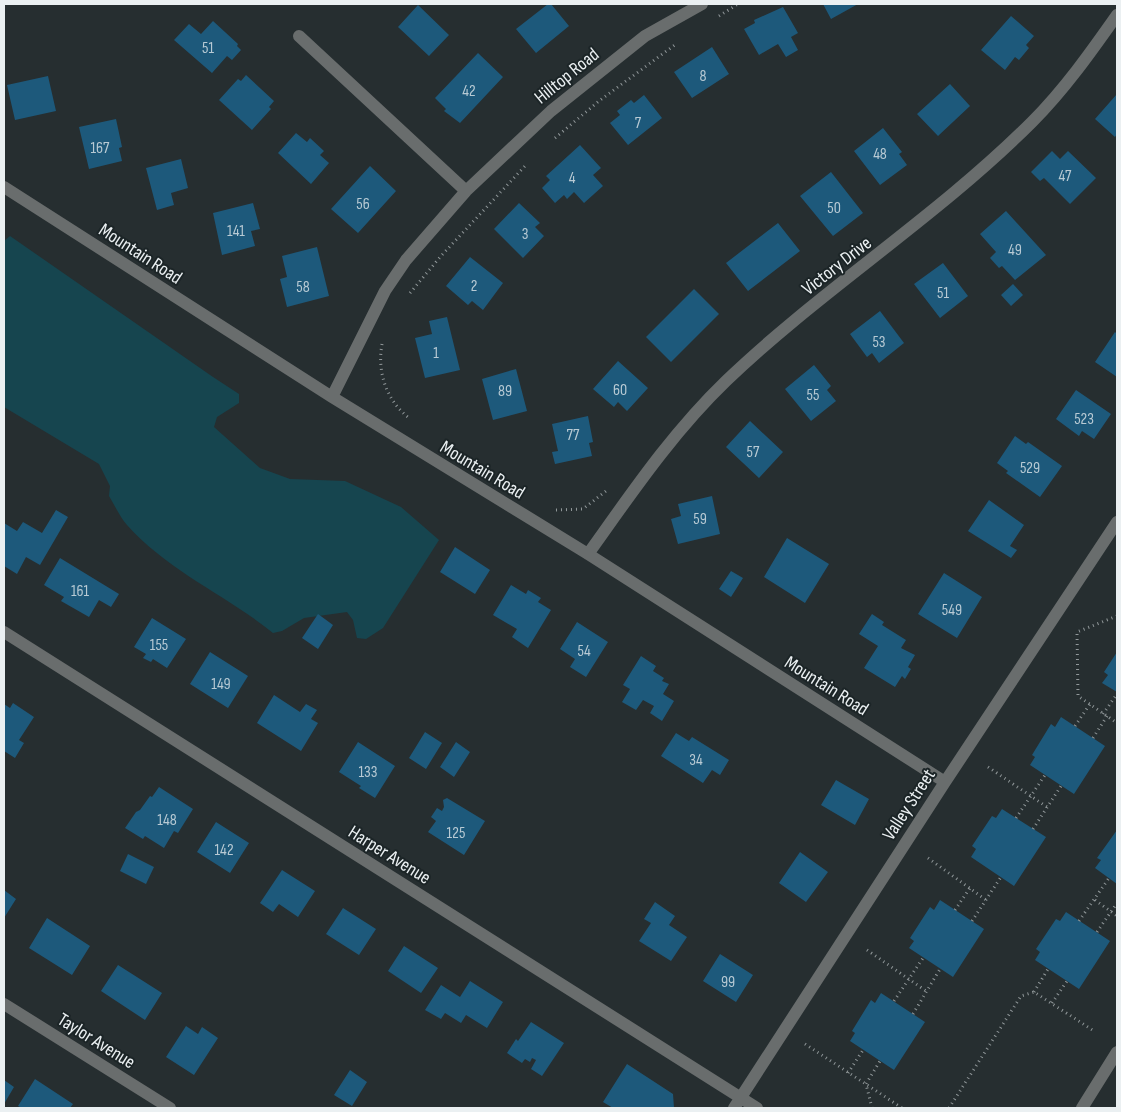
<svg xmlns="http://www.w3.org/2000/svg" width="1121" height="1112" font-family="'Sofia Sans Condensed',sans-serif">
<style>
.green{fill:#16454f}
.building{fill:#1d597b}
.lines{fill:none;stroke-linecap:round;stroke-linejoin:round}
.path{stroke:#91989a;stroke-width:3;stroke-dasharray:1 4;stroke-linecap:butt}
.minor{stroke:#696d6d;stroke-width:12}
.labels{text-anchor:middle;stroke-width:4;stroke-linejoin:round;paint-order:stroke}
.number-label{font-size:16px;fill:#b8cad4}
.street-label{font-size:19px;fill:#ebf0f2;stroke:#1c2527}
</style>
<rect width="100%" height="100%" fill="#262e30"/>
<path class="green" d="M10,236L213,377L239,394V403L217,417L214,427L260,468L290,479L345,481L401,507L439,540L383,628L366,639L357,638L353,620L347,612L304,618L282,631L273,633C226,595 168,571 127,525C120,517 115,506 109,496L110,486L99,464L4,407V241Z"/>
<path class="building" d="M548,4H551L569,26L536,53L516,29Z
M823,4H858L831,19Z
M418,5L449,35L429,56L398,27Z
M783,7L798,33L791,37L798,50L786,57L778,44L759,55L744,29L755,23L754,20Z
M1011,16L1034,36L1026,45L1029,48L1019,60L1015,57L1005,70L981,50Z
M213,21L238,44L237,46L241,50L232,60L227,56L212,73L174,40L189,24L201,34Z
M712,47L729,74L692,98L674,72Z
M478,53L503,77L460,123L444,111L446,109L435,98Z
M246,75L274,101L269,107L271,109L252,130L219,100L238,79L241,81Z
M48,76L56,111L15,120L7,85Z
M950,84L970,106L938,136L917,114Z
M1117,94V134L1115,137L1095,119Z
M644,95L662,118L628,145L610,123L620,115L617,111L631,100L634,103Z
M116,119L122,147L119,148L122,161L89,169L79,127Z
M883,128L902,152L899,154L907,165L880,185L854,151Z
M296,133L307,142L310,138L324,151L320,155L329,163L311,184L278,153Z
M580,145L601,168L593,175L603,186L584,203L574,192L567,199L564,195L555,203L542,188L550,180L546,176Z
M1052,151L1060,159L1068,151L1096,178L1070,204L1044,178L1040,181L1031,172Z
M181,159L188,188L171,193L174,205L157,210L146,168Z
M370,166L396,191L358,233L331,209Z
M831,172L863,213L833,236L800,196Z
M253,203L260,229L251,231L255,246L222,255L213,213Z
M519,203L540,223L535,227L544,236L523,258L494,229Z
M1006,211L1046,255L1015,280L1002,266L999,268L990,258L996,252L980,234Z
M778,223L800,251L748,291L726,263Z
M317,247L329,296L287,307L280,279L287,277L282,256Z
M470,257L503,283L483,310L472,301L468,305L446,286Z
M943,263L968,296L940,318L914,284Z
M1013,284L1023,295L1011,306L1001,295Z
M694,289L719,314L671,362L646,337Z
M880,311L904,343L879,363L872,353L867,357L850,334Z
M447,317L460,370L425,378L415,338L432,334L429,321Z
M1115,332L1117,334V377L1095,362Z
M618,361L648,388L627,411L618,402L614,407L593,389Z
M814,365L831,386L827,390L836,401L811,421L785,389Z
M516,369L527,411L493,420L482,379Z
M1076,390L1111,414L1094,439L1082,431L1079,436L1056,419Z
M588,416L593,442L589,443L592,456L555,464L552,452L558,451L552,424Z
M750,421L783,452L759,478L726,447Z
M1015,436L1026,444L1028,442L1062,466L1040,497L1006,473L1008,471L997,463Z
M712,496L720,534L678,544L671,519L681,516L678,504Z
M989,500L1024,525L1010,546L1017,550L1011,558L968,531Z
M56,510L68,517L40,565L26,557L17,574L4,566V523L17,531L23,522L42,533Z
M787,538L829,564L805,603L764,577Z
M455,547L490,570L475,594L440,572Z
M60,558L119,594L111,607L99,600L89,617L61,601L64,597L44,585Z
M731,571L743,578L731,597L719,589Z
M944,573L982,597L957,638L918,614Z
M511,585L526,594L528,590L541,598L538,602L551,610L528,648L512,637L517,629L493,615Z
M318,614L333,625L318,649L302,638Z
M872,614L884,622L882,625L906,640L901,648L915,655L908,667L911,669L905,679L902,676L895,687L864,668L878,646L859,634Z
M152,618L186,639L167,668L153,659L151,662L143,658L146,654L134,647Z
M577,622L608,642L586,677L570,667L575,659L560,649Z
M210,652L248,676L228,708L190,684Z
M1117,652V692L1102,683L1108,675L1104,672Z
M641,656L656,666L653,671L664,678L662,681L669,684L663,694L674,701L662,721L650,713L654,706L643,700L636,710L622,702L630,689L623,685Z
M274,695L300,712L306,704L317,710L311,719L318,723L301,751L257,723Z
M13,703L34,717L19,740L24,743L15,758L4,751V704L10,708Z
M1061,717L1105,746L1074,794L1030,765L1035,757L1032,755L1051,724L1055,727Z
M425,732L442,743L426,769L409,758Z
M676,733L689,741L692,737L729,760L720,775L712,770L703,783L661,756Z
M358,742L395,766L375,798L359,788L361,786L339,772Z
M456,742L470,752L454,777L440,767Z
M836,780L869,799L855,825L821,805Z
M159,787L193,809L178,833L174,831L164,848L145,836L143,839L125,828L136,812L140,810L150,796L152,797Z
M447,798L485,821L464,855L428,832L436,821L431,817L437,808L442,811L444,807L443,800Z
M1002,809L1046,837L1014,886L971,857L976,849L972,846L992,816L996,818Z
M216,822L249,843L230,873L197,852Z
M1117,830V884L1095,868L1101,860L1097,858Z
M800,852L828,872L806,902L779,883Z
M128,854L154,867L146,884L120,871Z
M282,870L315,891L298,917L279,904L273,912L260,903Z
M4,890L16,899L4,918Z
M940,900L984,929L953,977L909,948L914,941L910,938L930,907L934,910Z
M655,902L675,916L669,925L687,937L671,961L639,941L651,923L644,919Z
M343,908L376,929L359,955L326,934Z
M1066,912L1110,941L1079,989L1035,960L1040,952L1036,949L1056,919L1060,921Z
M47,918L90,946L72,975L29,948Z
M404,946L438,968L421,993L388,971Z
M720,954L753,975L736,1002L703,981Z
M118,965L162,993L145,1020L101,991Z
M470,981L503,1002L487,1028L466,1015L461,1023L445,1013L441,1019L425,1010L441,985L460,997Z
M881,993L925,1022L894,1070L850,1041L855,1033L852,1031L871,1000L875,1003Z
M531,1022L564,1043L542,1076L531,1069L536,1060L532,1058L530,1062L525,1059L522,1063L507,1053L516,1039L518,1041Z
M186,1026L198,1034L202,1027L218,1038L194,1075L166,1057Z
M627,1064L673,1094L674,1108H613L603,1102Z
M350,1070L367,1082L352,1106L334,1095Z
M35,1079L73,1104L70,1108H22L18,1106Z
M4,1080L14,1087L4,1104Z"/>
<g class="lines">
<path class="path" d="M719,16L738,4
M555,138L599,101L676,44
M410,293L441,256L525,166
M382,344C377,372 386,400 409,418
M556,510L583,509L606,491
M1117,616L1077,632L1078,696L1117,723
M1103,714L1117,694
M1075,726L1090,704
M1093,738L1107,716
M988,767L1047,807
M1016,818L1045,775
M1033,829L1061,786
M928,858L986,900
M1095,900L1117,916
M955,910L970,888
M972,921L1001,877
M1079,921L1109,878
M1097,932L1117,903
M867,950L926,991
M1034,992L1048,969
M894,1001L923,958
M1052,1003L1067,981
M913,1014L940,969
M805,1044L902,1108
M848,1073L863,1050
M872,1108L866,1084L880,1061
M949,1108L1021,996L1034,992L1094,1031"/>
<path class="minor" d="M299,36L466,191
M4,187L332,397L588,554L945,782
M332,397L385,291L406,260L466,191L551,111L645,36L702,4
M588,554C631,494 672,433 726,381C822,289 937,217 1032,122C1064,90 1091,52 1117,15
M4,632L757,1108
M4,1004L170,1108
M734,1108L945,782L1117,522
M1082,1108L1117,1052"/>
</g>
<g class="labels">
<g class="number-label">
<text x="208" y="53">51</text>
<text x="703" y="81">8</text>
<text x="469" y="96">42</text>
<text x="638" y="128">7</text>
<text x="100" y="153">167</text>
<text x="880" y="159">48</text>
<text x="1065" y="181">47</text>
<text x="572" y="183">4</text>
<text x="363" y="209">56</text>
<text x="834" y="213">50</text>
<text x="236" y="236">141</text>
<text x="525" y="239">3</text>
<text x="1015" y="255">49</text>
<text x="474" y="291">2</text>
<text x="303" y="292">58</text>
<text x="943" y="298">51</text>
<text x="879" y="347">53</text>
<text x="436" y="358">1</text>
<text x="620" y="395">60</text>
<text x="505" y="396">89</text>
<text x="813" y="400">55</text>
<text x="1084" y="424">523</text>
<text x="573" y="440">77</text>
<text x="753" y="457">57</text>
<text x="1030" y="473">529</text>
<text x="700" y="524">59</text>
<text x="80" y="596">161</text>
<text x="952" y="615">549</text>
<text x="159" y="650">155</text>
<text x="584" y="656">54</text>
<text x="221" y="689">149</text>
<text x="696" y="765">34</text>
<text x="368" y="777">133</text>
<text x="167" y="825">148</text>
<text x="456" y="838">125</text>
<text x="224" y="855">142</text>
<text x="728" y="987">99</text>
</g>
<g class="street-label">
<text transform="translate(566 75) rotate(-39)" y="7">Hilltop Road</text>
<text transform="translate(141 253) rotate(33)" y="7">Mountain Road</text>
<text transform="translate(836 265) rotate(-38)" y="7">Victory Drive</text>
<text transform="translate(483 469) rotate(31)" y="7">Mountain Road</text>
<text transform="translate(827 685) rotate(32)" y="7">Mountain Road</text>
<text transform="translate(908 804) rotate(-57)" y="7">Valley Street</text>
<text transform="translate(390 854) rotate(32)" y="7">Harper Avenue</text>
<text transform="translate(97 1040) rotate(32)" y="7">Taylor Avenue</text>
</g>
</g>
<rect width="1121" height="1112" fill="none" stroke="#ebf0f2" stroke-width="10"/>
</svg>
